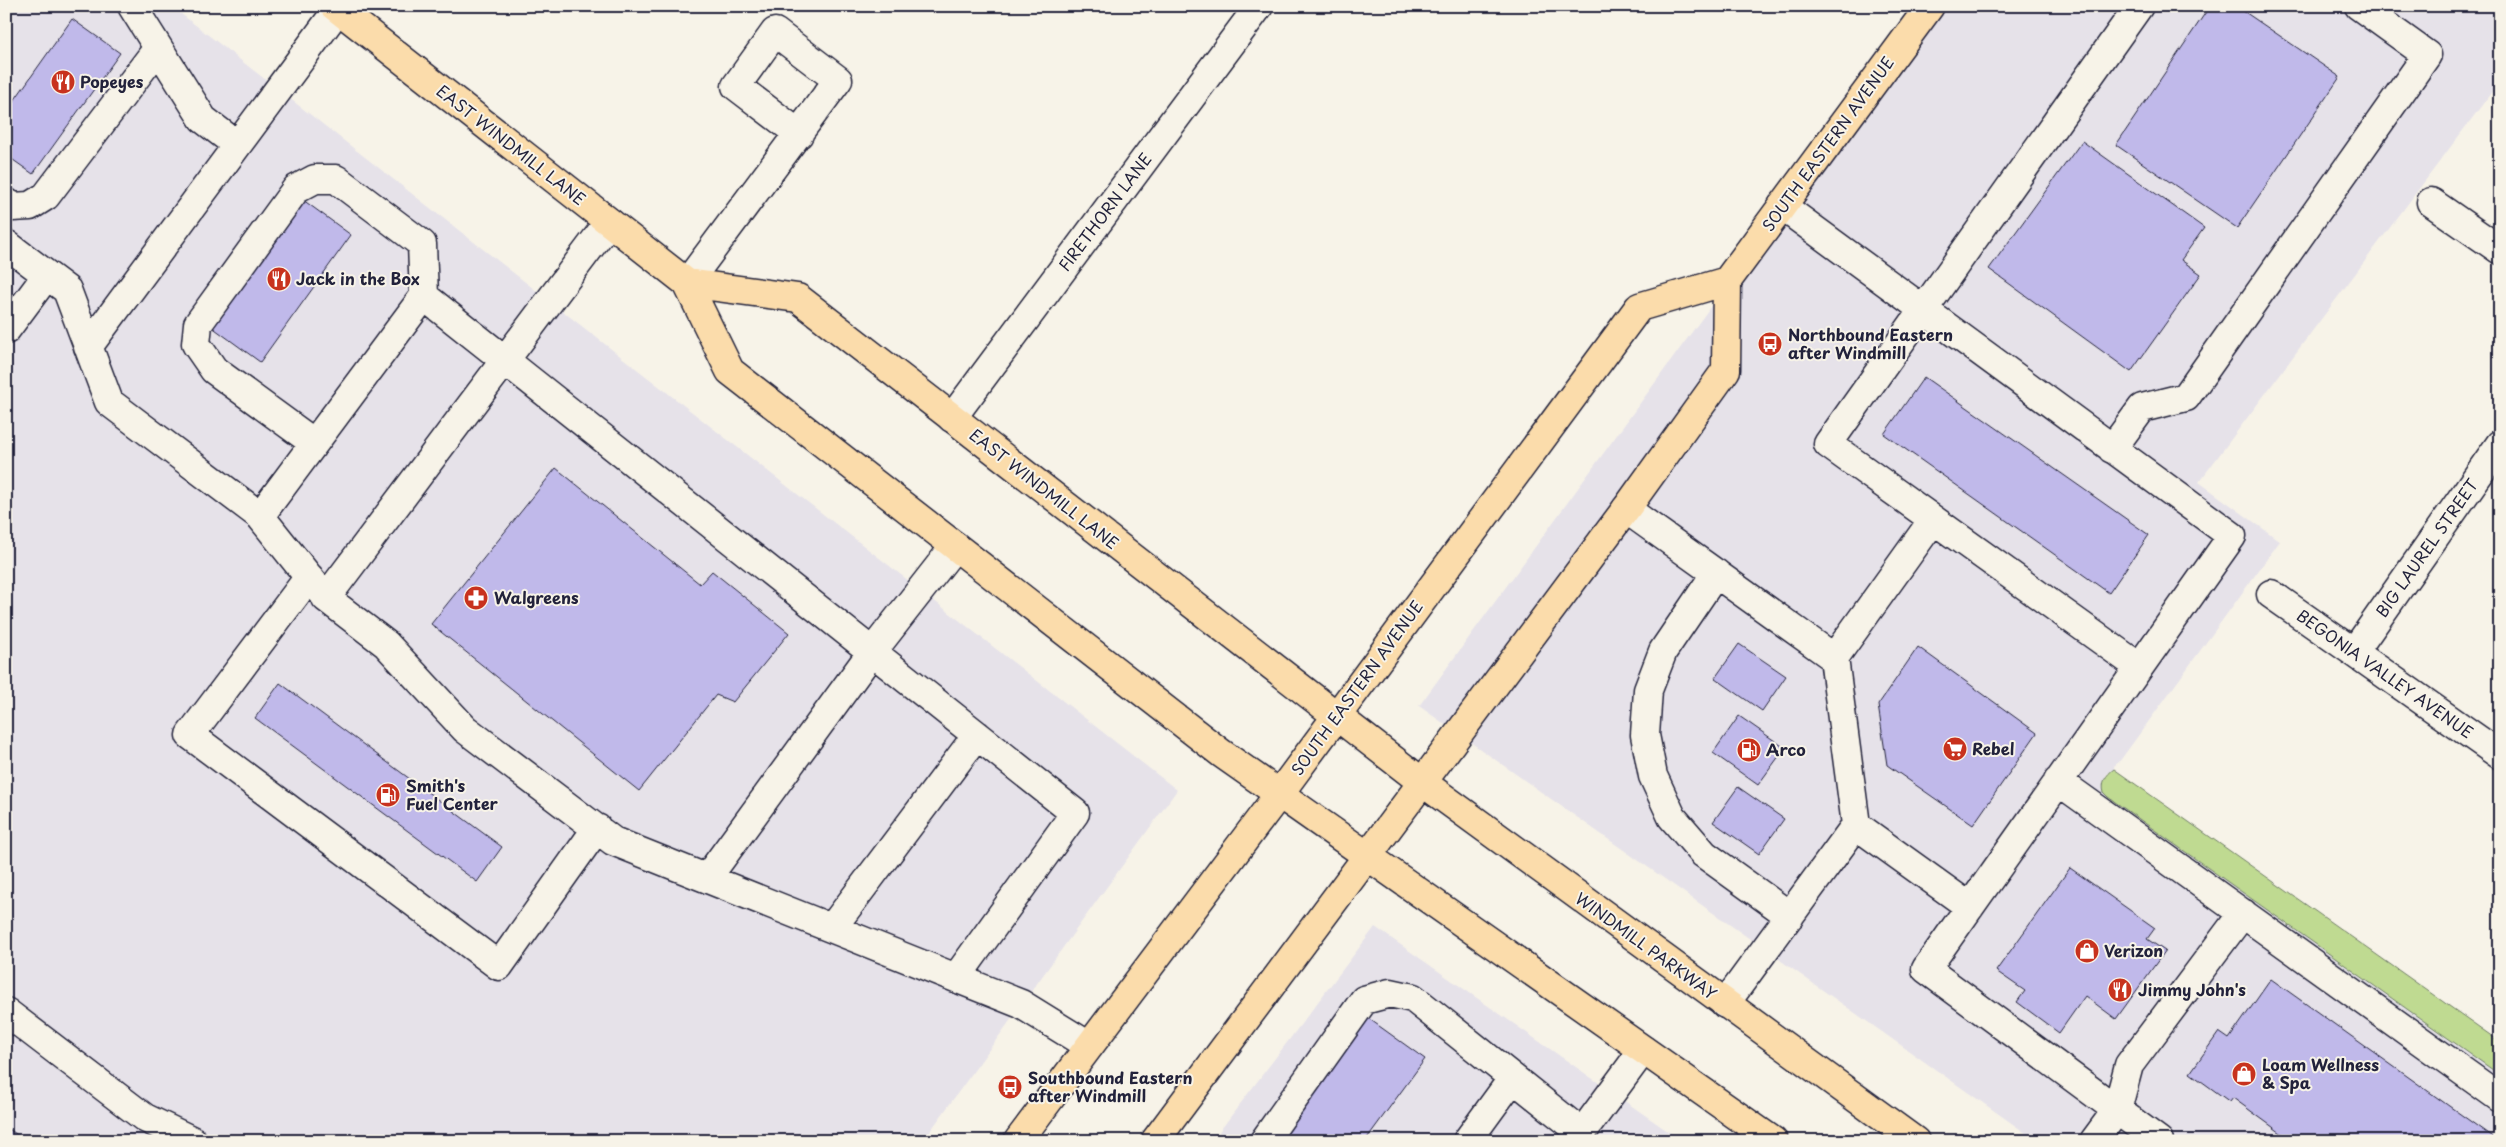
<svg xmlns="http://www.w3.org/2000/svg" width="2506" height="1147" font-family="'Playpen Sans',sans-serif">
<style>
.built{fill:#e6e2e9}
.green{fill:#bfda91;stroke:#707e66}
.building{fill:#c0b9ea;stroke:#22223b}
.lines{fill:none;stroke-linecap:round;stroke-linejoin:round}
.minor-casing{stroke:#22223b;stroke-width:31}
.major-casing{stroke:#22223b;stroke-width:31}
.minor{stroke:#f7f3e8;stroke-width:28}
.major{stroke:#fbdcab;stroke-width:28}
.labels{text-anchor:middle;stroke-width:4;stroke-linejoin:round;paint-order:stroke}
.poi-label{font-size:16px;font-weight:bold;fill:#22223b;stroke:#f7f3e8;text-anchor:start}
.street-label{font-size:16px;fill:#22223b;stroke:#f7f3e8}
</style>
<rect width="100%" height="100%" fill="#f7f3e8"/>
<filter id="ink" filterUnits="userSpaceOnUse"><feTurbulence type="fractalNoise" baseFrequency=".02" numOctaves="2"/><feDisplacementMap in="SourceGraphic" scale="10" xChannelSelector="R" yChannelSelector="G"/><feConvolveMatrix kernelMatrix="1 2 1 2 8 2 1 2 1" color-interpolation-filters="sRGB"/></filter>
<g filter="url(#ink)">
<path class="built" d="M6,6H171L1177,790L923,1141H6Z
M1930,6H2500V81L2199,482L2280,541L2119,762L2114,766V769L2106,775L2108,797L2500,1075V1141H2037L1419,706Z
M1375,927L1682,1141H1212Z"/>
<path class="green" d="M2114,769L2500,1042V1075L2108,797L2104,793C2101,782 2106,775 2114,769Z"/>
<path class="building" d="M2210,6H2236L2340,77L2237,228L2116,145Z
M72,19L120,53L33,174L6,155V112Z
M2082,141L2204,228L2181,260L2201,274L2131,372L1989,269Z
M299,197L351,235L260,362L208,324Z
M1924,377L2149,535L2109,593L1884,434Z
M556,468L700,584L712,571L789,633L733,702L716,695L639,791L431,624Z
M1739,644L1786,676L1762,711L1715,678Z
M1918,647L2037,733L1973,825L1887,765L1878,705Z
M280,683L502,847L477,882L255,718Z
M1739,716L1785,748L1758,785L1713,753Z
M1738,787L1784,819L1759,854L1713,822Z
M2070,868L2155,928L2147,939L2165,951L2116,1019L2085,996L2059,1033L2017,1002L2025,991L1996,971Z
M2271,979L2498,1141H2292L2233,1098L2230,1102L2190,1073L2219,1032L2229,1039Z
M1361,1013L1425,1059L1365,1141H1268Z
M6,1127L26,1141H6Z"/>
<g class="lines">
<defs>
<path id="minor" d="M132,6L203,119L237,145
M6,202L12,207L30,206L46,196L158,48
M2431,202L2500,250
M1782,206L2232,536L1926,969L2159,1141
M609,222L326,598L386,644L465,729L613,841L1021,1004L1089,1046
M6,244L67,290L109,402L260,516L320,591
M687,283L838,80L775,32L736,86L799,134
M424,296L1075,813L956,978
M6,330L47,275
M88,347L338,9
M952,418L1259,6
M2112,449L2142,408L2186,397L2427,55L2359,6
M1626,509L1834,658L1933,520
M260,516L424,296L422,244L336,179H315L296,189L198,324L196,344L214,370L314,443
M1716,573L1663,651L1648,690L1645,735L1653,776L1672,817L1704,854L1790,916
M309,577L190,735L499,966L597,828
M2271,594L2500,755
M2354,652L2500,444
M1834,658L1856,825L1970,907
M2139,667L1828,444L2139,6
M2058,781L2500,1098
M707,878L872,652L955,546
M832,928L977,735
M1725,1004L1856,825
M6,1012L145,1118L193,1141
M1264,1141L1364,1000L1390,993L1413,998L1582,1133
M1467,1141L1513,1078
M1576,1141L1643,1050
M2094,1141L2117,1110L2129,1065L2243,913"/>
<path id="major" d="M334,6L687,283L730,371L1221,753L1773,1141
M687,283L798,298L1422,782L1915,1141
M1018,1141L1279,794L1639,307L1727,281
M1155,1141L1626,509L1726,370L1727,281L1930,6"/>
</defs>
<use href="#minor" class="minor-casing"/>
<use href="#major" class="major-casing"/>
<use href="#minor" class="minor"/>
<use href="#major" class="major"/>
</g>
</g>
<defs>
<symbol id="restaurant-disc" viewBox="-11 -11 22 22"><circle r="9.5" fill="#c8321e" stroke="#f7f3e8"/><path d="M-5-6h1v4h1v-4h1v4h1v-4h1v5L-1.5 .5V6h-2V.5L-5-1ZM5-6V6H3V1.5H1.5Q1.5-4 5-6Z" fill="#fff"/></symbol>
<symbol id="bus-disc" viewBox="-11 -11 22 22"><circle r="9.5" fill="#c8321e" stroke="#f7f3e8"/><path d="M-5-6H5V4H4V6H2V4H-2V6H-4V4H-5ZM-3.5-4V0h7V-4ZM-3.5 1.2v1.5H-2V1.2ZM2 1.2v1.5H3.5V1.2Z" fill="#fff"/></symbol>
<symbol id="pharmacy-disc" viewBox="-11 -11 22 22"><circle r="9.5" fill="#c8321e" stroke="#f7f3e8"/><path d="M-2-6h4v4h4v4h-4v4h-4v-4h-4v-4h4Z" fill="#fff"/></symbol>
<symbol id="supermarket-disc" viewBox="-11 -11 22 22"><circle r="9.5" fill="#c8321e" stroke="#f7f3e8"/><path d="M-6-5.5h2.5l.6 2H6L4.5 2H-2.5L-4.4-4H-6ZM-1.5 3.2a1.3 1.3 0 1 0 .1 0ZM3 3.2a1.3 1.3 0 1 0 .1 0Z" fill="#fff"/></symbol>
<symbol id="fuel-disc" viewBox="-11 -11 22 22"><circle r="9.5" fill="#c8321e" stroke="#f7f3e8"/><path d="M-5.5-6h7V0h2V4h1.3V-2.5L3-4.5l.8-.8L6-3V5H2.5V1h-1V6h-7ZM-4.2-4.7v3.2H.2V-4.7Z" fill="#fff"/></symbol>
<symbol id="shop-disc" viewBox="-11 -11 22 22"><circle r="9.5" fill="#c8321e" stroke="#f7f3e8"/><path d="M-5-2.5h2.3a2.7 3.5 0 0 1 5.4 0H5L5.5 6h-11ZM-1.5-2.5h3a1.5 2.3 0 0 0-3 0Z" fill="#fff"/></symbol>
</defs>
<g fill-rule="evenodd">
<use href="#restaurant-disc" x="49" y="68" width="28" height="28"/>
<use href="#restaurant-disc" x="265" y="265" width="28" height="28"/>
<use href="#bus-disc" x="1756" y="330" width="28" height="28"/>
<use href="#pharmacy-disc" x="462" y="584" width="28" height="28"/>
<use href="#supermarket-disc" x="1941" y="735" width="28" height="28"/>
<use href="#fuel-disc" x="1735" y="736" width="28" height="28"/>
<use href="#fuel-disc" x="374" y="781" width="28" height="28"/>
<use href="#shop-disc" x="2073" y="937" width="28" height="28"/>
<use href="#restaurant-disc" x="2106" y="976" width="28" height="28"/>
<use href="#shop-disc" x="2230" y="1060" width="28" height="28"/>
<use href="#bus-disc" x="996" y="1073" width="28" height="28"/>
</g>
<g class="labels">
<g class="poi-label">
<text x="80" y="88">Popeyes</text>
<text x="296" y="285">Jack in the Box</text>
<text x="1788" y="341">Northbound Eastern<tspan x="1788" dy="18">after Windmill</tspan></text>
<text x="494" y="604">Walgreens</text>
<text x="1972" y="755">Rebel</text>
<text x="1766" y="756">Arco</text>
<text x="406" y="792">Smith's<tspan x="406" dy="18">Fuel Center</tspan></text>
<text x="2104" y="957">Verizon</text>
<text x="2138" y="996">Jimmy John's</text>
<text x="2262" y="1071">Loam Wellness<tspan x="2262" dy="18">&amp; Spa</tspan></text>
<text x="1028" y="1084">Southbound Eastern<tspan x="1028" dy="18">after Windmill</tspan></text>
</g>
<g class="street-label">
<text transform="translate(1828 144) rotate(-54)" y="6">SOUTH EASTERN AVENUE</text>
<text transform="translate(511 145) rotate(38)" y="6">EAST WINDMILL LANE</text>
<text transform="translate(1105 212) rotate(-53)" y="6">FIRETHORN LANE</text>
<text transform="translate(1044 489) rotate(38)" y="6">EAST WINDMILL LANE</text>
<text transform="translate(2427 548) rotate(-55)" y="6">BIG LAUREL STREET</text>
<text transform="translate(2385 674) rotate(35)" y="6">BEGONIA VALLEY AVENUE</text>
<text transform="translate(1357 688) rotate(-54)" y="6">SOUTH EASTERN AVENUE</text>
<text transform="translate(1646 946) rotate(36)" y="6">WINDMILL PARKWAY</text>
</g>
</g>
<rect width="2506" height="1147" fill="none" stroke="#f7f3e8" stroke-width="25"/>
<rect x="12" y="12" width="2481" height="1122" fill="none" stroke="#22223b" stroke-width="2" filter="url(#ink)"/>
</svg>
